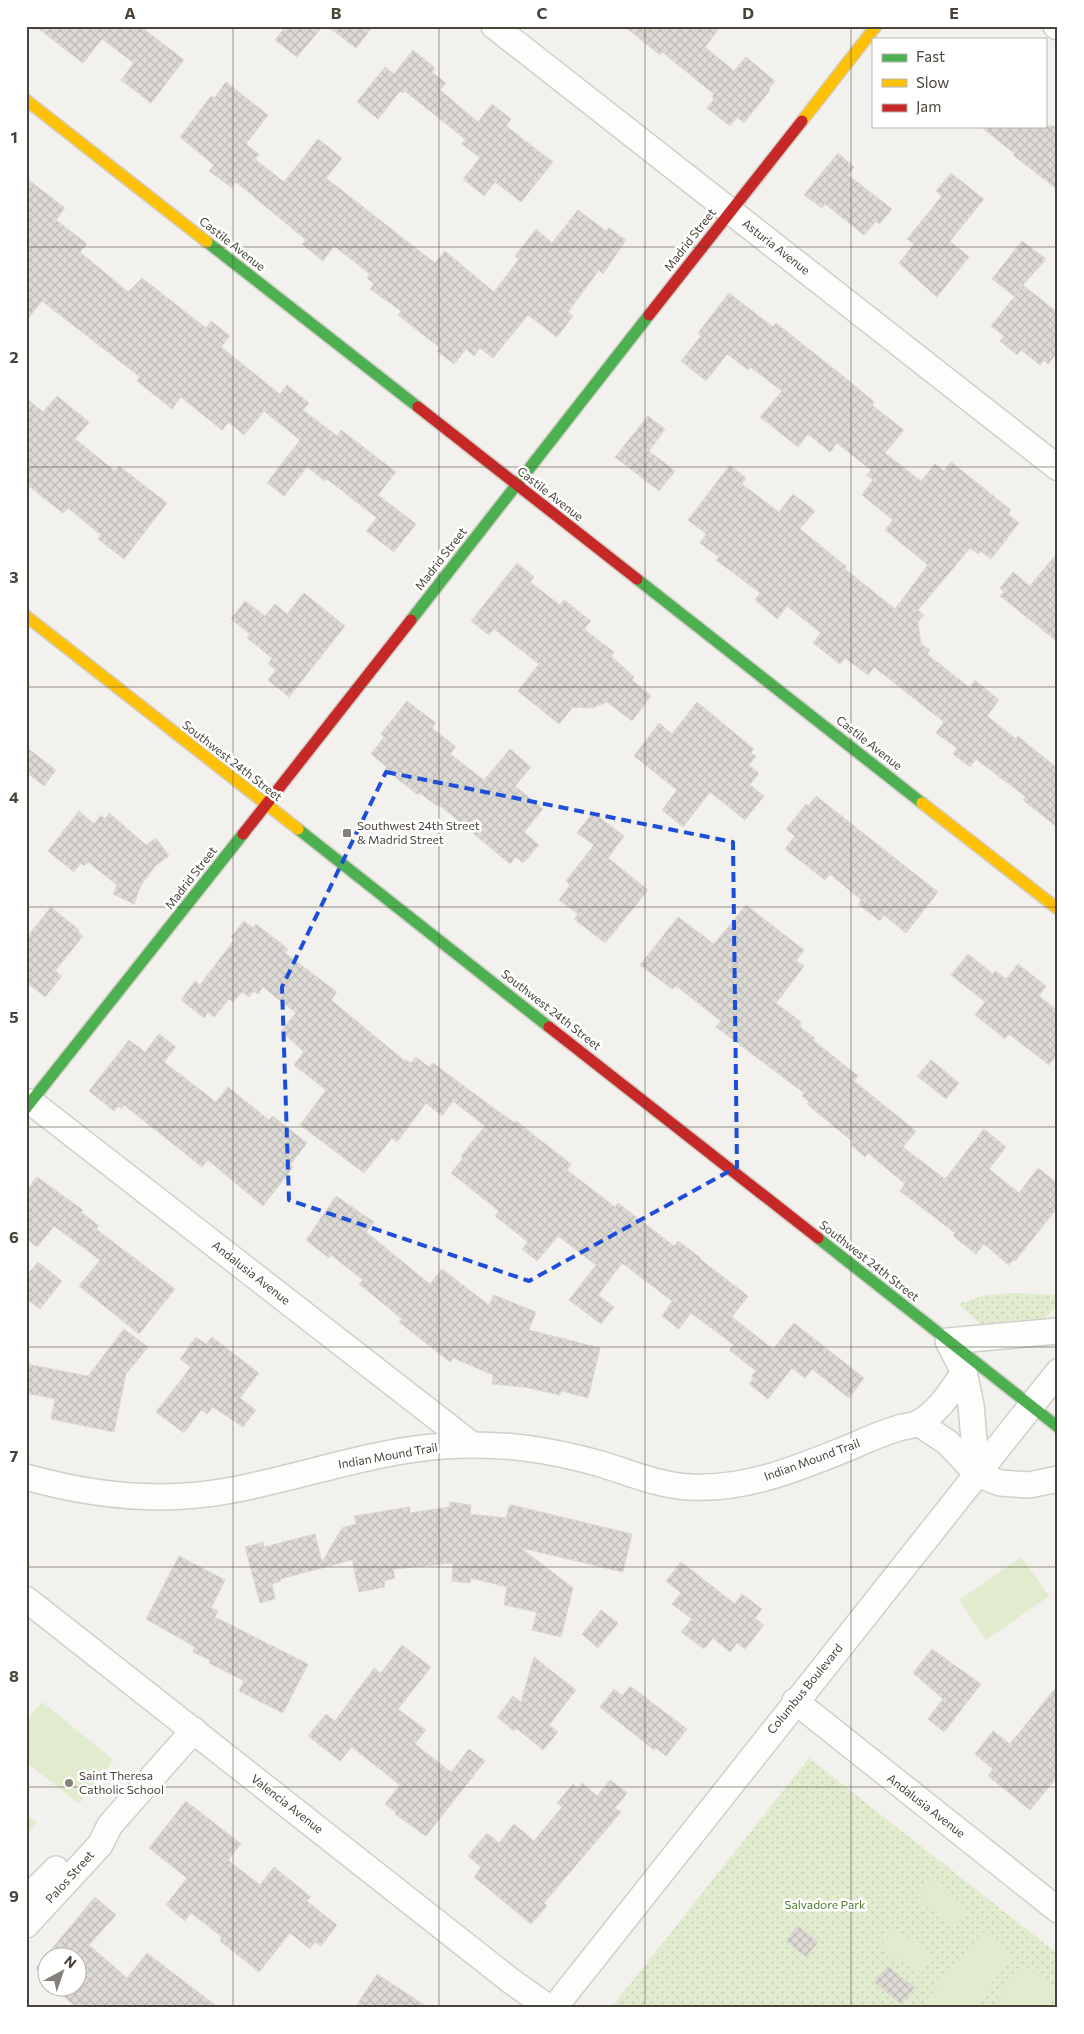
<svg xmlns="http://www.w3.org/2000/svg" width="1084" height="2034" font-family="Commissioner,sans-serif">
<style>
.grass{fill:url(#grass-dots)}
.garden{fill:#e1eccf}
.building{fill:url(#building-cross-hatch);stroke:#dcd8d4}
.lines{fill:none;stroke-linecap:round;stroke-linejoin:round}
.street-casing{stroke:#d1cfcb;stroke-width:28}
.fast-casing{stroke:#d2cec5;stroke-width:14}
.slow-casing{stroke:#d2cec5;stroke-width:14}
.jam-casing{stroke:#d2cec5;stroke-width:14}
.street{stroke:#fdfdfc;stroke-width:25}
.fast{stroke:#4caf50;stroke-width:11}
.slow{stroke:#ffc107;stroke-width:11}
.jam{stroke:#c62828;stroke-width:11}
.marked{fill:none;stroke:#1d4ed8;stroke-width:4;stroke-dasharray:10 6;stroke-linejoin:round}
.grid{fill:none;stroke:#4a4339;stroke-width:1;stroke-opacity:0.55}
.poi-dot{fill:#858078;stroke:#fff;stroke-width:2}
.labels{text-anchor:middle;stroke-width:5;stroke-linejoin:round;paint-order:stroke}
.street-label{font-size:12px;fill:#4a4339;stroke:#fff}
.poi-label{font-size:12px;fill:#4a4339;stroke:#fff;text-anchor:start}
.park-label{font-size:12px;fill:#4c7c2d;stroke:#fff}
.neatline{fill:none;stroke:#4a4339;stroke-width:2}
.grid-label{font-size:16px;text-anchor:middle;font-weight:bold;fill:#4a4339}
</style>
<defs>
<pattern id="grass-dots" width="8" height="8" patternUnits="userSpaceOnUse" patternTransform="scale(1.25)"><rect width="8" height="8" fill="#e1eccf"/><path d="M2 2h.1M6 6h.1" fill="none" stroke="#c3ccb2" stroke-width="1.8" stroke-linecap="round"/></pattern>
<pattern id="building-cross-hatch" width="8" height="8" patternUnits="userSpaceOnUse" patternTransform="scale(1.25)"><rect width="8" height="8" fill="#dddad6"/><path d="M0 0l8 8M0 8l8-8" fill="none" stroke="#bfbcb8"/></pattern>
</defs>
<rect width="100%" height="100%" fill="#f3f1ee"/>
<path class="grass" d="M1015,1293L1058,1295V1305L1045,1318L981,1324L958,1304L985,1295Z
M809,1758L1058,1954V2008L612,2007Z"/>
<path class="garden" d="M1021,1557L1049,1596L986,1640L959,1600Z
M42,1702L114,1760L79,1804L26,1762V1721Z
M26,1814L37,1823L26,1835Z
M931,1881L969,1912L955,1929L917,1899Z
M895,1928L933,1958L919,1975L881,1945Z
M982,1932L1013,1957L972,2008H937L927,2000Z
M1024,1965L1056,1990L1042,2008H990Z"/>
<path class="building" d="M35,26H140L184,60L151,103L121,80L134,63L102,39L83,63Z
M286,26H323L297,57L275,40Z
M327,26H373L356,48Z
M624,26H721L705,47L734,71L746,57L775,81L769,88L770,90L744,123L737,117L730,126L707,108L714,99L712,97L714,94L662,52L660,55Z
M413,50L435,68L432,72L446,83L440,90L478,122L492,104L511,119L506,126L553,162L521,202L495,182L484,196L463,179L480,158L462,144L465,139L405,91L403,93L400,91L378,119L357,102L385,67L394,74Z
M226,82L268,115L246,144L259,154L255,159L284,182L318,139L342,158L326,178L435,263L445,251L494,292L519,259L515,256L536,229L552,243L578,210L606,231L609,228L626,240L603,274L599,270L568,312L573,316L557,337L528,315L493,358L480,348L474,356L466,349L454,364L437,351L440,348L398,315L401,311L370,289L374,284L367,278L370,274L334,246L323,261L302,244L306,240L236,182L232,188L209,171L214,165L180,137L211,96L214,98Z
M980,126H1058V190L1013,155L1015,154Z
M838,153L854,167L848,175L892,209L879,224L876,221L864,235L825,204L822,208L804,195Z
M951,173L984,199L950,241L969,257L937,297L899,263L914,244L907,239L942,196L936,191Z
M26,178L65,208L56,220L87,244L80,252L128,292L142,278L206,328L211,321L230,336L221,347L280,394L287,385L309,403L303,410L337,436L341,430L396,472L378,495L416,524L394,552L366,531L377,518L327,479L325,481L307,467L284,496L267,483L300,440L264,411L244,435L229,422L222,430L181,397L172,409L137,381L140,377L42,301L26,321Z
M1022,241L1046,259L1023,285L1058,313V352L1048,364L1044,360L1040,365L1021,350L1017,355L1000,341L1004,336L991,326L1023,286L1014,296L992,279Z
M729,293L773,327L776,323L848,380L874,402L872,405L904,430L885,453L921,481L935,464L944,471L951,462L1011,510L1008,514L1019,523L991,559L980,551L978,554L970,548L918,610L924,615L918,622L921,644L930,650L927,654L970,688L975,680L999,700L987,716L1016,739L1018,736L1058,769V828L1023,800L1026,797L976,759L970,767L953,754L957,748L936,733L944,722L874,667L868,675L845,658L840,664L813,643L821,633L787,606L777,619L755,600L760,593L716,560L719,557L700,543L706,534L688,520L730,465L746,478L742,484L779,512L793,494L815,511L800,529L847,567L845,569L895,609L928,565L885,530L893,520L862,495L873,480L866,475L871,470L837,443L830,452L808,434L798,447L760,417L782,391L750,367L748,370L727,354L706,381L681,361L701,336L698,333Z
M57,396L89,422L75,439L115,471L119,466L167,503L124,559L98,539L101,535L68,508L63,513L26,484V398L43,412Z
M648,416L665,429L649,451L675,471L659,491L615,457Z
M1058,552V642L1000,596L1004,592L1000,588L1013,572L1030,586Z
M517,563L534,577L530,582L560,605L564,600L591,621L584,629L614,652L611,656L634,677L632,680L651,696L632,721L607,702L592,708L573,707L559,724L518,691L539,664L494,629L489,635L471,621Z
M304,593L345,626L289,697L268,680L276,670L268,664L272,658L247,638L250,634L231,619L245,601L265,616L275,604L287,614Z
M407,701L436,723L432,728L456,747L450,754L484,780L510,749L531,767L515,786L543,809L524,832L539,845L523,863L516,857L510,864L438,804L437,806L420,793L418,795L385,769L387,767L371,754L384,737L381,734Z
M697,702L754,749L751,753L756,756L749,765L759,773L750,785L764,796L745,820L710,792L683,827L662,810L677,790L634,756L659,723L672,734Z
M26,747L56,770L44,786L26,772Z
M816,796L938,892L906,933L884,915L880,921L858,904L861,900L830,874L825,880L785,849L795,836L786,829L806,804L808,806Z
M79,811L94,824L101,815L105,819L109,813L146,845L156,838L169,856L156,865L141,885L134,904L113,894L117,885L88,862L84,866L81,863L74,872L48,851Z
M593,812L624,836L608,858L648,890L605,943L574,919L578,914L559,900L570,885L566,881L594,845L577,833Z
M746,905L804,950L796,961L804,966L776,1003L800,1021L801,1028L815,1038L813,1040L858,1076L854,1081L916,1131L903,1147L945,1179L984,1129L1006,1147L989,1169L1019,1193L1038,1168L1058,1184V1207L1015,1261L1013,1260L1009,1265L984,1244L976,1254L953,1236L955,1233L900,1191L905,1184L868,1153L865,1157L851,1145L853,1142L807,1104L809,1102L802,1096L804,1093L716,1027L721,1021L676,986L672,989L640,965L678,917L714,944Z
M51,907L79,930L78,932L83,936L55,971L62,976L45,997L26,982V938Z
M244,921L253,928L256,924L288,949L285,953L337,992L331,1000L405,1061L406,1060L411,1063L416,1057L429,1067L433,1063L499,1112L515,1123L516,1121L571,1164L567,1170L615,1207L618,1203L674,1246L678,1241L701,1258L700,1259L748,1296L732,1317L773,1349L794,1323L864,1378L849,1398L812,1369L805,1378L792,1368L768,1399L749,1384L754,1378L751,1376L756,1371L729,1350L734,1345L691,1313L679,1329L662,1316L672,1301L622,1263L598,1295L614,1307L601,1324L569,1300L596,1265L558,1236L537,1261L522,1249L528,1242L495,1216L499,1211L451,1173L463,1158L461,1156L485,1126L453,1101L442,1116L426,1103L397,1142L392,1138L364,1173L300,1125L326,1090L294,1065L304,1052L281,1031L296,1013L263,987L258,994L254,991L249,997L242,992L233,1002L229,999L214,1017L208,1012L204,1018L181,1000L195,981L200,985L234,940L231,937Z
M968,954L993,974L995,971L1006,979L1018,964L1046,986L1039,996L1058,1011V1053L1049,1065L1009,1034L1005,1039L975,1015L985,1002L951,975Z
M159,1034L176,1047L164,1062L216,1102L228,1087L269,1120L273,1116L307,1143L290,1165L293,1167L263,1206L208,1160L202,1167L124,1105L121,1109L118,1106L114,1111L89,1091L129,1040L145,1052Z
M931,1060L959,1083L946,1099L917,1076Z
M37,1177L83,1210L81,1212L99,1226L96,1229L175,1289L139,1334L79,1286L100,1260L54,1226L37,1247L26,1238V1191Z
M336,1196L374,1222L366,1232L430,1284L442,1269L489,1305L494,1295L536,1312L529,1330L600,1348L588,1398L561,1391L560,1395L524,1387L492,1384L493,1375L453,1358L450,1362L399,1322L402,1319L359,1284L363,1280L331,1255L329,1258L306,1240Z
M38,1262L62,1281L40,1309L26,1298V1276Z
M124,1329L148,1347L126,1374L114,1432L51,1419L55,1399L26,1393V1364L88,1376Z
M196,1337L206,1344L212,1337L259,1373L240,1398L256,1410L243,1427L213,1407L207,1414L201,1410L184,1433L156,1412L191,1367L180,1359Z
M450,1502L471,1505L470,1514L506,1518L509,1506L512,1505L632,1534L623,1572L521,1548L573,1588L561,1637L532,1630L537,1612L504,1605L507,1587L471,1578L470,1583L452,1581L453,1563L393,1569L395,1578L384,1581L385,1587L359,1592L352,1560L280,1579L281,1581L272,1584L275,1599L260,1603L245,1547L263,1542L264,1547L315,1534L322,1562L342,1528L356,1524L354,1516L410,1507V1513L449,1507Z
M179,1556L225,1580L211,1608L218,1611L215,1617L308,1664L283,1713L239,1691L244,1681L209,1663L210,1660L193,1652L195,1647L146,1619Z
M681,1562L735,1604L742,1594L762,1609L755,1618L764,1625L745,1649L737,1643L730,1652L713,1638L704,1649L681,1632L692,1619L672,1604L681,1593L666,1581Z
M601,1610L618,1623L598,1648L582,1634Z
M402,1645L431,1667L398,1709L426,1730L415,1744L451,1772L469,1749L485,1761L426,1836L395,1814L396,1812L385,1804L400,1785L352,1747L340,1761L308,1736L326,1714L335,1721L374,1668L381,1673Z
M932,1649L981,1684L944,1732L928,1719L943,1699L913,1673Z
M534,1657L576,1690L549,1725L558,1732L543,1750L516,1728L514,1731L497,1717L513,1696L521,1702Z
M1058,1685V1776L1030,1810L988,1776L993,1769L975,1754L993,1731L1010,1744Z
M630,1686L687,1729L666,1756L656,1748L654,1750L600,1707L614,1689L622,1696Z
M610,1780L627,1793L615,1808L621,1812L544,1903L547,1906L531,1924L474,1877L481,1867L468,1856L487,1833L499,1843L514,1824L534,1841L562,1807L557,1803L573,1784L578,1788L582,1783L597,1796Z
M186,1801L241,1844L228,1860L260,1885L274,1867L311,1897L307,1901L337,1925L321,1946L315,1942L310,1949L290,1933L259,1972L220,1941L222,1937L191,1913L185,1921L166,1905L187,1878L149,1848Z
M95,1897L116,1915L89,1945L127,1978L147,1953L219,2008H77L59,1992L61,1990L57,1986H78V1956H48V1978L36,1968Z
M798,1926L818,1942L806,1957L786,1941Z
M888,1966L915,1988L901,2004L874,1982Z
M377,1974L429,2008H355Z"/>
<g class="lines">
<defs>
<path id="street" d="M494,26L1058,468
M1056,26L1058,27
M31,1102L471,1444
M918,1423L947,1442L977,1474L1000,1483L1029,1485L1058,1479
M977,1474L971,1405L964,1372L948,1341L1058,1331
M26,1477C90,1495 161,1503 227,1491C300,1478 370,1451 444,1446C499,1442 548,1449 601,1464C630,1473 660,1486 691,1487C748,1490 801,1467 853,1446C868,1439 883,1433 899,1428C905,1426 913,1426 918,1423C938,1413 952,1390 964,1372
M26,1599L511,1981L549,2008
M795,1701L1058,1910
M26,1899L56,1869
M26,1925L100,1845L110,1825L194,1730
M554,2008L1058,1372"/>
<path id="fast" d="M207,242L418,407
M637,579L922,803
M411,620L649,315
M298,829L549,1027
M26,1108L243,834
M818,1238L1058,1427"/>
<path id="slow" d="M26,100L207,242
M802,121L876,26
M26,616L298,829
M922,803L1058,909"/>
<path id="jam" d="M649,315L802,121
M418,407L637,579
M243,834L411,620
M549,1027L818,1238"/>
</defs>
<use href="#street" class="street-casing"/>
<use href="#fast" class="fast-casing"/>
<use href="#slow" class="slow-casing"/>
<use href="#jam" class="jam-casing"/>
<use href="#street" class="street"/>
<use href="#fast" class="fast"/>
<use href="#slow" class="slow"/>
<use href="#jam" class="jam"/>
</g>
<path class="marked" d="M386,772L733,842L737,1167L529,1281L289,1200L282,987Z"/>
<path class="grid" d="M233,26V2008M439,26V2008M645,26V2008M851,26V2008M26,247H1058M26,467H1058M26,687H1058M26,907H1058M26,1127H1058M26,1347H1058M26,1567H1058M26,1787H1058"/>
<g class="poi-dot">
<rect x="342" y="828" width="10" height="10" rx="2.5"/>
<circle cx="69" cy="1783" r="5"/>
</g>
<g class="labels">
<g class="street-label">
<text transform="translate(690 240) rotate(-52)" y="4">Madrid Street</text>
<text transform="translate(232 244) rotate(38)" y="4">Castile Avenue</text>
<text transform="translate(776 247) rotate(38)" y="4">Asturia Avenue</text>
<text transform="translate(550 494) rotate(38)" y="4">Castile Avenue</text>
<text transform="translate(441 559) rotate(-52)" y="4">Madrid Street</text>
<text transform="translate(869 743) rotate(38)" y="4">Castile Avenue</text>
<text transform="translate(232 761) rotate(38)" y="4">Southwest 24th Street</text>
<text transform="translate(191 878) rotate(-52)" y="4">Madrid Street</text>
<text transform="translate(551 1010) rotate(38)" y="4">Southwest 24th Street</text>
<text transform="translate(869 1261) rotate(38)" y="4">Southwest 24th Street</text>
<text transform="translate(251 1273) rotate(38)" y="4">Andalusia Avenue</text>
<text transform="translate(388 1456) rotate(-10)" y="4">Indian Mound Trail</text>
<text transform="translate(812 1460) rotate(-20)" y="4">Indian Mound Trail</text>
<text transform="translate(805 1689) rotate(-51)" y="4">Columbus Boulevard</text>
<text transform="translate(287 1804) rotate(38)" y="4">Valencia Avenue</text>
<text transform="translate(926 1806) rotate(38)" y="4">Andalusia Avenue</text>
<text transform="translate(70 1877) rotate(-48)" y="4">Palos Street</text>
</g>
<g class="poi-label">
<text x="357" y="830">Southwest 24th Street<tspan x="357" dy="14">&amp; Madrid Street</tspan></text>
<text x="79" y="1780">Saint Theresa<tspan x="79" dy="14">Catholic School</tspan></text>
</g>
<g class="park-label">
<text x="825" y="1909">Salvadore Park</text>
</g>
</g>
<rect width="1084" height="2034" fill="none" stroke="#ffffff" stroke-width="55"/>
<rect x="872" y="38" width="175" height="90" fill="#ffffff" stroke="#b7b4b0"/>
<rect x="882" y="54" width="25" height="8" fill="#4caf50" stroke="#b7b4b0"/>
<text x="916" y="62" font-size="15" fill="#4a4339">Fast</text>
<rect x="882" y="79" width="25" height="8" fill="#ffc107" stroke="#b7b4b0"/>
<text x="916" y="88" font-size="15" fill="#4a4339">Slow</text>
<rect x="882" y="104" width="25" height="8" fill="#c62828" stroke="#b7b4b0"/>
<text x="916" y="112" font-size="15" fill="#4a4339">Jam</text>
<g transform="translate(62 1972) rotate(40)"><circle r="24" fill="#ffffff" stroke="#b7b4b0"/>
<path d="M0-4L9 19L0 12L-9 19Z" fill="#858078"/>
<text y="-8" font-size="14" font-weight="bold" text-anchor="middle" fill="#4a4339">N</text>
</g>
<rect x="28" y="28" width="1028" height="1978" class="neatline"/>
<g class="grid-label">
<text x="130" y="19">A</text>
<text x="336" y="19">B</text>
<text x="542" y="19">C</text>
<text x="748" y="19">D</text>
<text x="954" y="19">E</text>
<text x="14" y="143">1</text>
<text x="14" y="363">2</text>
<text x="14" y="583">3</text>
<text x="14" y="803">4</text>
<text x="14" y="1023">5</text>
<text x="14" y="1243">6</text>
<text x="14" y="1462">7</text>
<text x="14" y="1682">8</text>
<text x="14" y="1902">9</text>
</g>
</svg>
